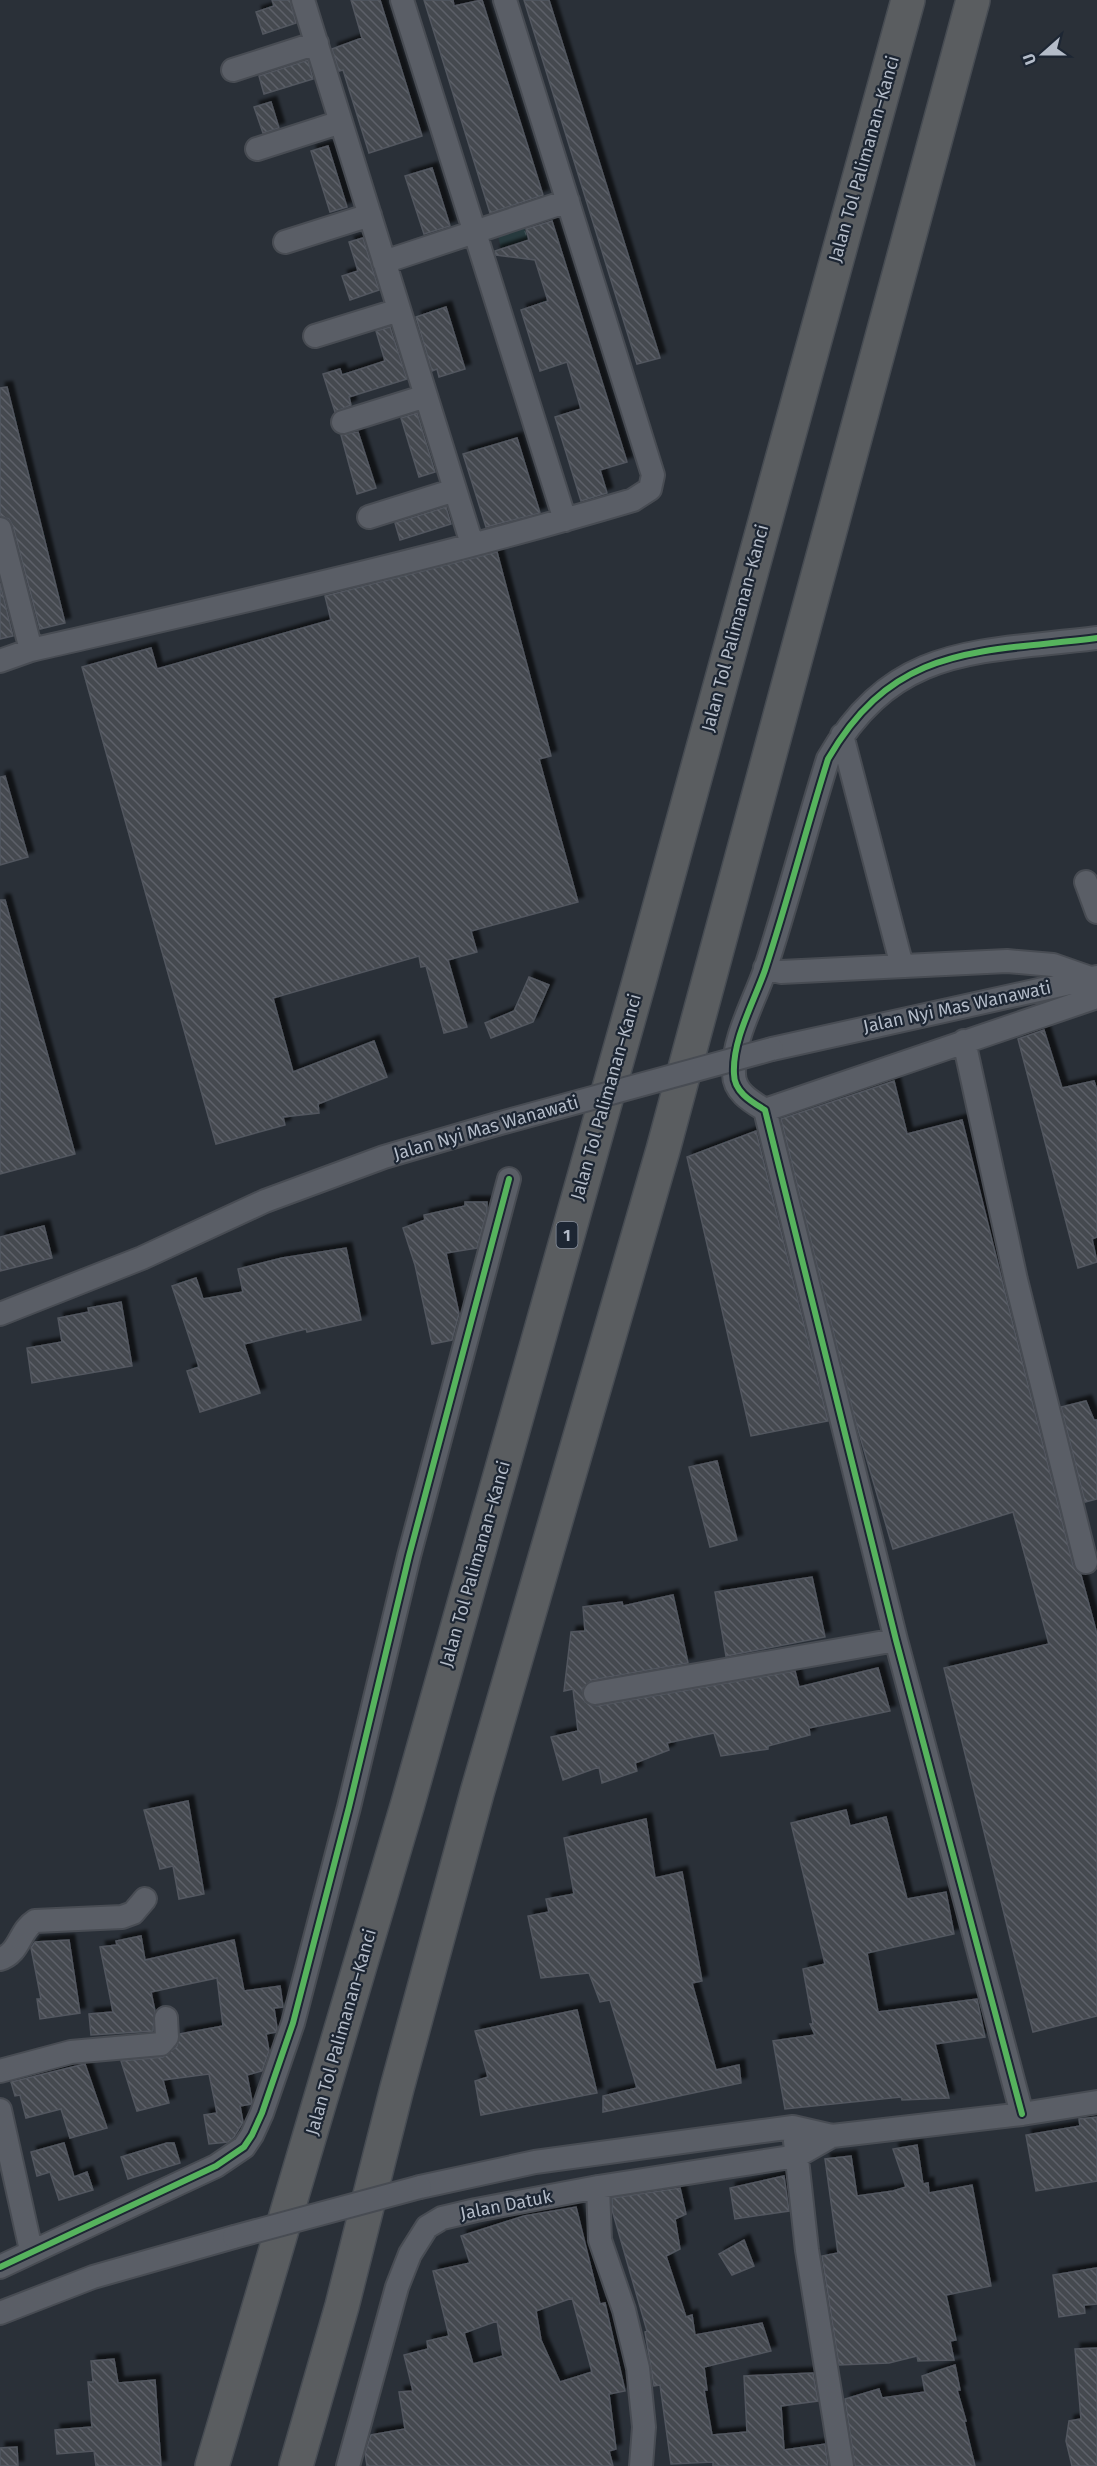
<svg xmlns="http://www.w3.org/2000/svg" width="1097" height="2466" font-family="'Fira Sans',sans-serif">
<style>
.grass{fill:url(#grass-tufts)}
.building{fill:url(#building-back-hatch);stroke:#52575f;stroke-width:1.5;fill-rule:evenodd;filter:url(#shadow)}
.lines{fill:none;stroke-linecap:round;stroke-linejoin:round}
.minor-casing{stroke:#484c53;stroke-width:26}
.highway-casing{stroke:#474c53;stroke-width:36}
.minor{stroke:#5a5e66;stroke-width:22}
.highway{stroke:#5a5d60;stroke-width:33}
.minor-bridge-casing{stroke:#484c53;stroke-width:26;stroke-linecap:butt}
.minor-bridge{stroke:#5a5e66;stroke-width:22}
.cycleway-casing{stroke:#1d2633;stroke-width:10}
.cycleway{stroke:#56b35d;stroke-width:6}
.labels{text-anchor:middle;stroke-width:4.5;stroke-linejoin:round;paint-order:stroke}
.shield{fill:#1d2633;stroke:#878f9c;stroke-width:1.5}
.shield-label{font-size:16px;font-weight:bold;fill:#b4bcc9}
.street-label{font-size:18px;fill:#b4bcc9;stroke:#1d2633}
</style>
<defs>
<pattern id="grass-tufts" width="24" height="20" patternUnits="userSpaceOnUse" patternTransform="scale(1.5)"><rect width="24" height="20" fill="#273a3e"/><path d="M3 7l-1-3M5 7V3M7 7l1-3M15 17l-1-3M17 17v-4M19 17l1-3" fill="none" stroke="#445559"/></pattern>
<pattern id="building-back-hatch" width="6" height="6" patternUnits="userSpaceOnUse" patternTransform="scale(1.5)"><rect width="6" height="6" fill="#444950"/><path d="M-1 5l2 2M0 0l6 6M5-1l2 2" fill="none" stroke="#5d6168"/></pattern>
<filter id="shadow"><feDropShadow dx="5.5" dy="-5.5" stdDeviation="1.5" flood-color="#0009"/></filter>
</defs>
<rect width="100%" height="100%" fill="#2a3038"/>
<path class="grass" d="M523,224L528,239L501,248L497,232Z"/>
<path class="building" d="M272,0H290L296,23L263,34L256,12L274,6Z
M351,0H380L422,136L369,153L343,70L339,71L332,49L362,38Z
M424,0H453L454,6L482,0L543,195L490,213Z
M524,0H549L660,358L637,364Z
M308,60L313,79L264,94L259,76Z
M271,102L279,128L263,133L254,107Z
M328,146L347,207L330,212L311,151Z
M432,168L450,226L424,234L405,176Z
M552,221L627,462L600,470L607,493L581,501L555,417L581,409L567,362L540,371L521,310L548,301L535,260L496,255L495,251L529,240L526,229Z
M363,238L379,290L350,300L342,276L358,271L349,242Z
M446,307L465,369L439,377L437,369L432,371L416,317Z
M390,327L407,379L349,397L351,405L335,412L323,374L340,369L342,375L385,361L376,331Z
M7,387L65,623L40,629L13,526L9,519L0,516V388Z
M417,413L435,472L419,477L401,418Z
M358,432L376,488L357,494L341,435Z
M517,438L540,513L486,527L463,454Z
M446,507L451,524L400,540L395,523Z
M497,552L551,756L539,759L578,902L471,931L477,952L448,960L467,1027L444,1033L426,966L421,967L419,956L273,998L293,1072L374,1041L387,1077L318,1104L319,1113L283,1117L285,1125L216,1144L82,667L151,648L157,669L331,620L325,596Z
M0,583L13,636L0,639Z
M5,776L28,857L0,865V777Z
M0,900H5L75,1154L0,1174Z
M529,977L549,985L533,1022L491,1038L485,1023L514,1011Z
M1044,1030L1062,1088L1094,1081L1097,1090V1237L1092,1239L1097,1262L1078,1268L1018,1039Z
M894,1081L907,1134L962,1120L1073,1565L1081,1575L1097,1634V2016L1033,2032L944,1668L1049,1644L1013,1512L893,1549L854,1416L781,1119Z
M756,1131L828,1421L751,1436L687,1157Z
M465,1202H487V1211L477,1248L446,1253L459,1314L452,1340L432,1344L415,1265L403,1228L425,1220L424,1215L465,1206Z
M44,1226L52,1258L0,1271V1237Z
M346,1248L361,1320L307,1332L306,1329L244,1344L260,1393L200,1412L187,1371L199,1367L172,1286L196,1278L203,1299L243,1292L238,1269L282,1258Z
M121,1302L132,1366L32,1383L27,1348L62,1342L58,1318L89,1312L88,1308Z
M1086,1401L1094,1420H1097V1499L1085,1502L1061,1407Z
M717,1461L737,1540L710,1547L689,1467Z
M812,1577L825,1637L726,1656L715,1592Z
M673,1595L688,1663L592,1680L582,1689L585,1702L597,1706L795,1671L799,1687L878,1668L890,1711L809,1728L810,1735L768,1746V1749L721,1756L714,1733L667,1743L669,1750L635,1763L637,1771L602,1783L599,1767L563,1780L551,1737L578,1731L573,1689L564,1691L571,1632L585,1631L583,1607L622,1602L623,1606Z
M188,1801L204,1894L179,1899L173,1866L160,1869L144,1810Z
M846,1810L850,1826L886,1817L907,1899L946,1892L954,1934L867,1953L878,2012L977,1999L985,2037L935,2044L949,2098L902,2100L901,2097L785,2109L773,2041L815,2035L810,2024H813L803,1969L825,1964L791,1823Z
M646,1819L655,1878L682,1872L702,1981L692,1983L716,2070L739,2065L741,2083L603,2112V2096L637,2088L610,2000L600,2002L589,1973L541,1978L528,1916L549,1912L546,1899L574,1894L564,1838Z
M141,1936L145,1960L234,1940L244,1991L280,1986L283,2007L274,2008L277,2028L276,2032L266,2034L269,2051L262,2071L247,2075L252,2101L251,2104L240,2106L243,2122L234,2137L228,2142L209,2144L204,2115L217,2113L209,2074L163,2080L169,2103L137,2111L121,2061L163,2057L177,2046L180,2034L223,2026L217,1978L151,1992L155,2011L153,2031L91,2035L89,2014L113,2012L100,1947L117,1945L116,1941Z
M69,1940L80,2013L40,2019L37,1999H41L31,1948L35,1942Z
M577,2010L597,2093L481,2115L475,2081L488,2077L475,2031Z
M85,2064L107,2128L70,2138L61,2109L26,2118L20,2095L15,2096L11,2082Z
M1097,2117V2181L1036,2191L1026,2135L1080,2126L1079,2119Z
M64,2143L74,2177L87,2172L93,2190L59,2200L50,2172L37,2176L31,2152Z
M167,2143H174L180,2163L128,2179L121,2157Z
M917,2145L923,2184L928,2183L929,2193L972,2185L991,2286L946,2295L956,2340L950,2341L954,2360L918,2361L917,2356L889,2363L839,2365L822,2256L838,2253L825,2159L851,2156L857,2196L893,2191L906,2187L893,2149Z
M784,2176L789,2211L735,2219L730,2188Z
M680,2188L686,2214L675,2219L680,2249L666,2256L686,2317L692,2315L695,2335L762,2323L771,2351L704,2367L707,2390H704L712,2435L747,2432L744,2376L813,2373L818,2401L781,2406L784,2450L825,2444L828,2466H713V2462L671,2464L660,2385L654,2386L645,2332L647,2331L612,2210V2198Z
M576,2207L600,2304L605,2303L625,2391L609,2394L616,2449L609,2451L613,2466H367L365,2453L371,2435L405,2429L399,2392L413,2391L404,2355L428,2349L427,2341L449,2336L433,2271L470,2263L461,2236L524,2216ZM572,2298L592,2372L560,2382L541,2340L536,2311ZM497,2321L503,2356L473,2364L464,2333Z
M744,2240L754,2266L732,2275L719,2254Z
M1097,2268V2304L1084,2305L1085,2313L1059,2317L1053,2275Z
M1097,2348V2466H1072L1066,2441L1069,2421L1081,2419L1075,2349Z
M114,2359L118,2383L155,2380L161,2466H96L94,2451L57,2454L55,2430L92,2427L88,2382H93L91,2361Z
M955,2365L960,2390H957L966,2421H964L975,2466H855L845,2399L879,2389L882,2398L925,2392L922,2376Z
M17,2447L18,2466H0V2448Z"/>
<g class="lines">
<defs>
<path id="minor" d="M303,0L472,544
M402,0L565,520
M233,70L317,43
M257,149L341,122
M285,242L370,215
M384,262L568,201
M315,336L399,310
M343,422L426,396
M369,517L455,490
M0,529L31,650L0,661
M31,650C232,604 435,559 633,500L650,489L653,475L505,0
M842,735L902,966
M1086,882L1097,912
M765,968L781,972L1007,961L1053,965L1090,978
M964,1041L1016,1280L1086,1562
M772,1049L1097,977
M765,1110L1097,997
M0,1314L142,1258L265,1201L384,1157L497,1124
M595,1693L896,1640
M0,1959C20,1953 19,1931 35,1921L122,1917L133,1913L145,1899
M0,2071L71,2052L161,2044L167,2037L166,2018
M0,2110L31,2250
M1022,2114L896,1640L765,1110C752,1102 734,1092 734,1074C732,1040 754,1002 765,970C788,900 806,829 828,759C895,643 979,653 1097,638
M795,2141L807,2250L842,2466
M420,2187L535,2162L763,2131L793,2127L832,2136L1022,2114L1097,2102
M598,2187L600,2240L624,2310L638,2368L644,2427L641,2466
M0,2267L216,2166L244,2147L252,2135L262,2113L293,2023L349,1807L409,1556L509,1179
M0,2313L93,2277L234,2237
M348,2466L397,2287L410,2254L427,2227L442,2218L476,2210L598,2187L797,2156L832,2136"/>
<path id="highway" d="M212,2466L408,1803L639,982L908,0
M296,2466L342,2306L397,2088L477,1793L663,1150L973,0"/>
</defs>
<use href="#minor" class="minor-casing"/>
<use href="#highway" class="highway-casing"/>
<use href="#minor" class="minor"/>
<use href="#highway" class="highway"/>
<defs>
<path id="minor-bridge" d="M497,1124L772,1049
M234,2237L420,2187"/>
</defs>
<use href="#minor-bridge" class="minor-bridge-casing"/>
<use href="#minor-bridge" class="minor-bridge"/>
<defs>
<path id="cycleway" d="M1022,2114L896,1640L765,1110C752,1102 734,1092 734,1074C732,1040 754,1002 765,970C788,900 806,829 828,759C895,643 979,653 1097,638
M0,2267L216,2166L244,2147L252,2135L262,2113L293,2023L349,1807L409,1556L509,1179"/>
</defs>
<use href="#cycleway" class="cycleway-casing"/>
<use href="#cycleway" class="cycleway"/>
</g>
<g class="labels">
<rect class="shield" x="556.5" y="1222" width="21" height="26" rx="4.5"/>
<g class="shield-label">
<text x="567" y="1241">1</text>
</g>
<g class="street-label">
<text transform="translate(864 159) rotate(-74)" y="6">Jalan Tol Palimanan–Kanci</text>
<text transform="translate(735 628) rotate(-75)" y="6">Jalan Tol Palimanan–Kanci</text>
<text transform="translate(957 1007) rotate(-12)" y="6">Jalan Nyi Mas Wanawati</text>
<text transform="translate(606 1097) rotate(-74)" y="6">Jalan Tol Palimanan–Kanci</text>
<text transform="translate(486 1128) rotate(-16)" y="6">Jalan Nyi Mas Wanawati</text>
<text transform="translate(475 1564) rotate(-74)" y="6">Jalan Tol Palimanan–Kanci</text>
<text transform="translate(341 2032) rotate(-74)" y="6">Jalan Tol Palimanan–Kanci</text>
<text transform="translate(506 2205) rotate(-11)" y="6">Jalan Datuk</text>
</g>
</g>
<g transform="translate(1043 54) rotate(249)" stroke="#1d2633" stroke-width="4.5" paint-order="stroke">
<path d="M0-4.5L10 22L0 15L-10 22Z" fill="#b4bcc9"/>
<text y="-9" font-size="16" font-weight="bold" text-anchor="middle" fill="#b4bcc9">U</text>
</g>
</svg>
